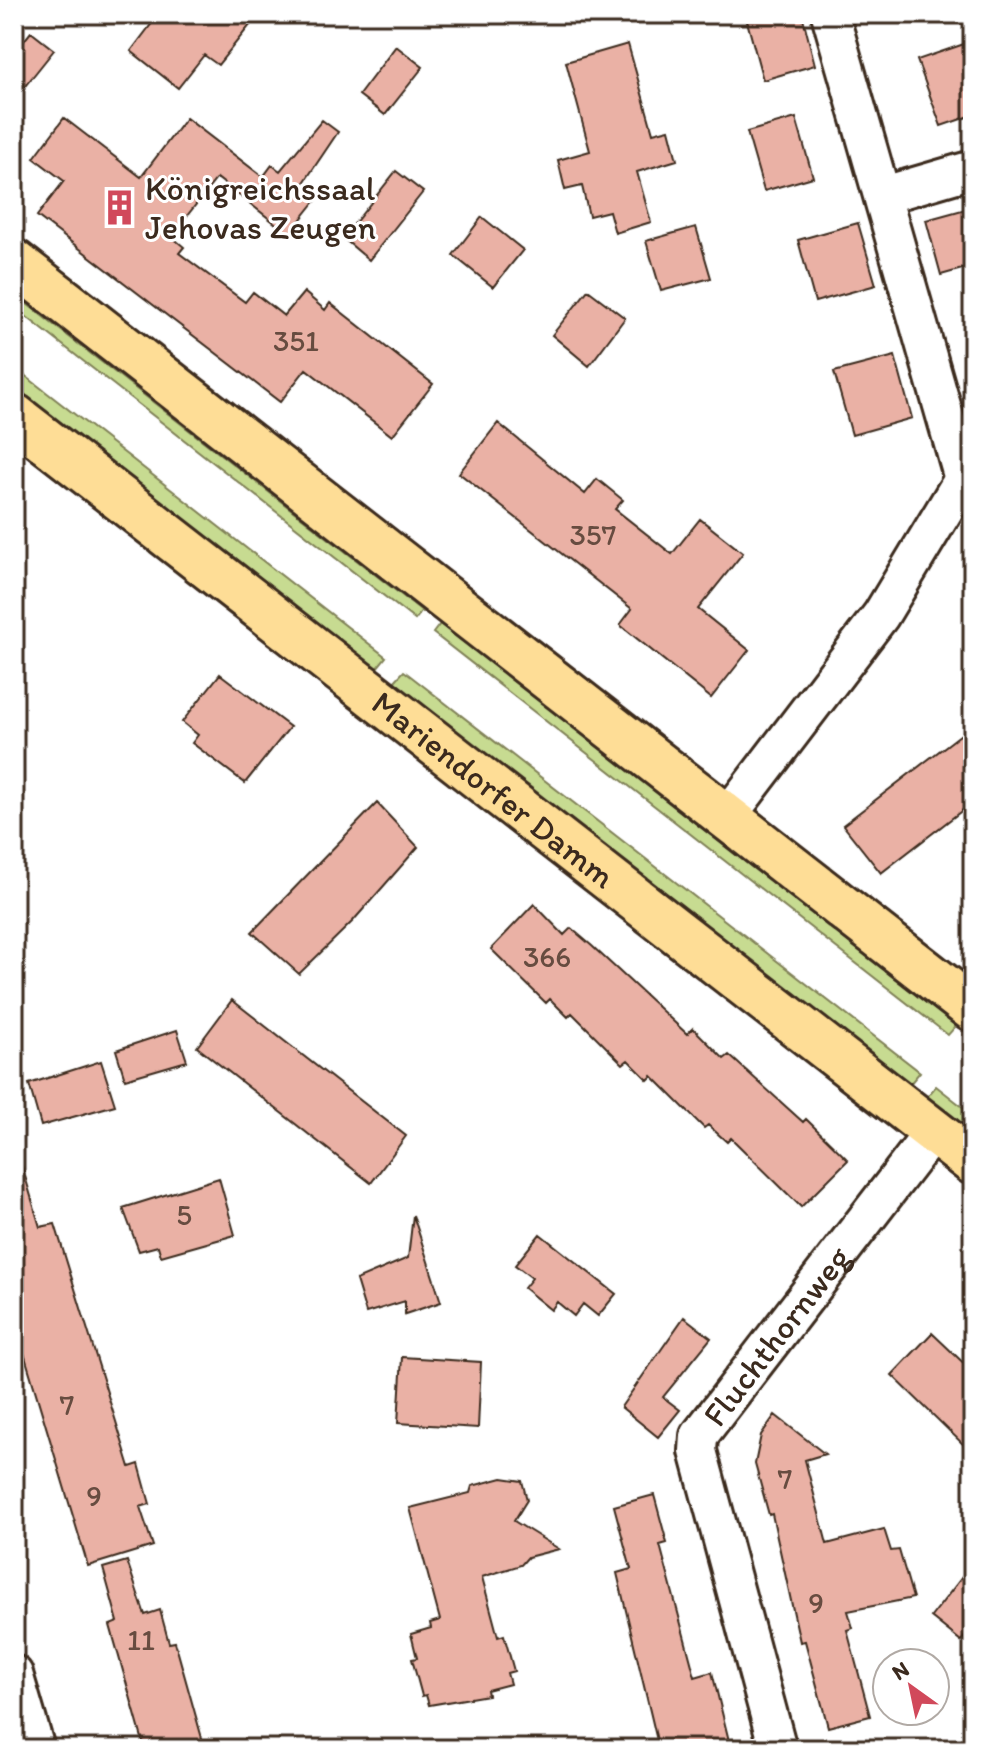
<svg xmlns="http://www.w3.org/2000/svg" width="987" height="1763" font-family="Itim,sans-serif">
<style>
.green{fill:#c7db91;stroke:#818258;stroke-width:2}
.building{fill:#eab1a5;stroke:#3b2a1e;stroke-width:2}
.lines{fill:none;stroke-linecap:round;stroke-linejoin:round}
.street-casing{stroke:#3b2a1e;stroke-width:42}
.primary-casing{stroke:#3b2a1e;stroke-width:50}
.street{stroke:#fff;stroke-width:36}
.primary{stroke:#fedd96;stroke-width:44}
.labels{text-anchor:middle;stroke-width:6;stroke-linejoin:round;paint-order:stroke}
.number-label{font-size:30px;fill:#674c40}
.poi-label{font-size:34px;fill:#3b2a1e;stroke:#fff;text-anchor:start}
.street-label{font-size:34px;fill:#3b2a1e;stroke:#fff}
</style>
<rect width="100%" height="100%" fill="#fff"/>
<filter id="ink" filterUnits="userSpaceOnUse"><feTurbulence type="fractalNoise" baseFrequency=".0125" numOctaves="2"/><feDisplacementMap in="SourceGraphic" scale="16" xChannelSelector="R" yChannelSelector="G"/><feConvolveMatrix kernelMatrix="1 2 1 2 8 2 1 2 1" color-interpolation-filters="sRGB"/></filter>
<g filter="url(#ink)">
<path class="green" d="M14,294L422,611L415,620L14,307Z
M14,367L386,657L376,669L14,387Z
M440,624L956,1026L948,1035L433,633Z
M404,671L920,1072L909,1085L393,683Z
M936,1086L973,1115V1135L926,1098Z"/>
<path class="building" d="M159,14H259L218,65L204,55L178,88L131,51Z
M745,14H802L815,65L763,80Z
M31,32L54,50L14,100V53Z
M973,41V115L941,126L917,60Z
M628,44L653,133L669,129L677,160L637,172L651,222L615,233L609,211L589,216L582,186L565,190L558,160L590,151L566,62Z
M396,46L423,67L385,115L359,95Z
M64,118L141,177L186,118L263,177L272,165L280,171L322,120L338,132L301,187L317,199L289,234L217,178L171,236L184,247L179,253L245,302L253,292L284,316L304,292L325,310L330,303L433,384L392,436L306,369L280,402L37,216L64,181L34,158Z
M796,118L813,177L764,191L747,132Z
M396,171L423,192L369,260L343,238Z
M973,207V266L941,275L926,220Z
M482,217L523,250L493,287L453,255Z
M858,223L876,285L815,302L798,240Z
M696,227L711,278L661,291L646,241Z
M588,290L625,318L589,366L552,335Z
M895,356L912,418L852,435L834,372Z
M498,423L585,494L597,479L623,500L615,509L672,554L700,519L743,553L698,609L749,650L711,698L620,625L632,609L459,473Z
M220,674L290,727L245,783L192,743L198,735L182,722Z
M973,725V802L881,873L843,825Z
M377,803L418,847L353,921L299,974L252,932Z
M534,904L564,935L571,928L592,946L687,1034L693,1028L724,1059L729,1055L803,1122L806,1119L848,1160L801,1207L731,1138L727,1142L708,1125L704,1128L652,1076L648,1080L628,1060L623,1064L572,1013L568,1017L550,999L546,1003L491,949Z
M232,1000L406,1136L371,1183L197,1047Z
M177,1030L187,1061L125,1079L116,1050Z
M101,1061L115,1105L41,1126L29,1084Z
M22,1166L40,1227L55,1224L130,1467L139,1464L150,1504L140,1507L153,1546L88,1566L14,1320V1302L23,1299L14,1271V1168Z
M219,1178L235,1235L161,1256L158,1246L139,1251L123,1208Z
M413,1215L441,1302L405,1314V1301L366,1313L356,1280L408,1258Z
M540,1234L616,1294L598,1316L583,1304L574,1316L557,1302L551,1310L524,1288L532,1278L515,1265Z
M684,1317L711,1338L663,1397L680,1410L658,1437L621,1407Z
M932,1333L973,1372V1454L892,1375Z
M402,1357L481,1362L478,1428L398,1423Z
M775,1415L825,1454L805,1460L827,1544L884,1529L891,1551L899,1550L913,1598L848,1611L853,1628L847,1630L870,1716L828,1727L805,1641L800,1642L772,1514L769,1515L755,1464L761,1435Z
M502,1478L522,1481L527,1500L514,1521L559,1549L528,1557L521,1565L482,1577L498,1637L504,1635L514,1671L507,1673L510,1684L487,1690L488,1695L429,1705L426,1695L422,1696L412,1659L417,1658L411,1634L431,1628L430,1623L440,1620L410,1508L470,1493L472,1486Z
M654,1495L667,1543L660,1545L695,1677L712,1672L731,1749H659L617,1573L631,1569L614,1506Z
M127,1561L145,1615L160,1610L169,1643L175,1642L205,1749H145L110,1625L118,1622L103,1568Z
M973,1563V1626L961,1641L931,1617Z"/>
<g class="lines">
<defs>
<g id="street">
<path d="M830,14L963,479"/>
<path d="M884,195L973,169"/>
<path d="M727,817L881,615L963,479L973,476"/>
<path d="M14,1674L36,1749"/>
<path id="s1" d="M778,1749L698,1451L699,1436L933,1132"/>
</g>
<g id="primary">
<path d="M14,262L973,1009"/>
<path id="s2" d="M14,416L973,1162"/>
</g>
</defs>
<use href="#street" class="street-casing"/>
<use href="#primary" class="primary-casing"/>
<use href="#street" class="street"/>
<use href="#primary" class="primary"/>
</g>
</g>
<defs>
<symbol id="building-bare" viewBox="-9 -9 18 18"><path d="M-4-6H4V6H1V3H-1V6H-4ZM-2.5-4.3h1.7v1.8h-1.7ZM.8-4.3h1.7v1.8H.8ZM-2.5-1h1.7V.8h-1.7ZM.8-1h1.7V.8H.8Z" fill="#d1495b" stroke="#fff" stroke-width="2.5" paint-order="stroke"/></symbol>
</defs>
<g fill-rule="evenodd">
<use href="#building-bare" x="94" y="182" width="51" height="51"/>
</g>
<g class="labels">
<g class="number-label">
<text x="296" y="351">351</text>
<text x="593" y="545">357</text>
<text x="547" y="967">366</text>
<text x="184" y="1225">5</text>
<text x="67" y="1415">7</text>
<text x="785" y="1489">7</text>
<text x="94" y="1506">9</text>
<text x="816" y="1613">9</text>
<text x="141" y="1650">11</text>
</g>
<g class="poi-label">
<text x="145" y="200">Königreichssaal<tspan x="145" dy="39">Jehovas Zeugen</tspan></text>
</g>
<g class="street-label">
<text dy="12" stroke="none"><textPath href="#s2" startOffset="608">Mariendorfer Damm</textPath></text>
<text dy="12" stroke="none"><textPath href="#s1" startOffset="450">Fluchthornweg</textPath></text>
</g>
</g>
<rect width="987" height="1763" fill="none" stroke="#fff" stroke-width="48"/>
<rect x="24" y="24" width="939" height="1715" fill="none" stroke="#3b2a1e" stroke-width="3" filter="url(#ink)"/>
<g transform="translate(911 1687) rotate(327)"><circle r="38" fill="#ffffff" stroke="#b1aaa5" stroke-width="2"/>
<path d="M0-6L14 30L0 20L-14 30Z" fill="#d1495b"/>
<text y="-12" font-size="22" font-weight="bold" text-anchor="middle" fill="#3b2a1e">N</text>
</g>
</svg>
